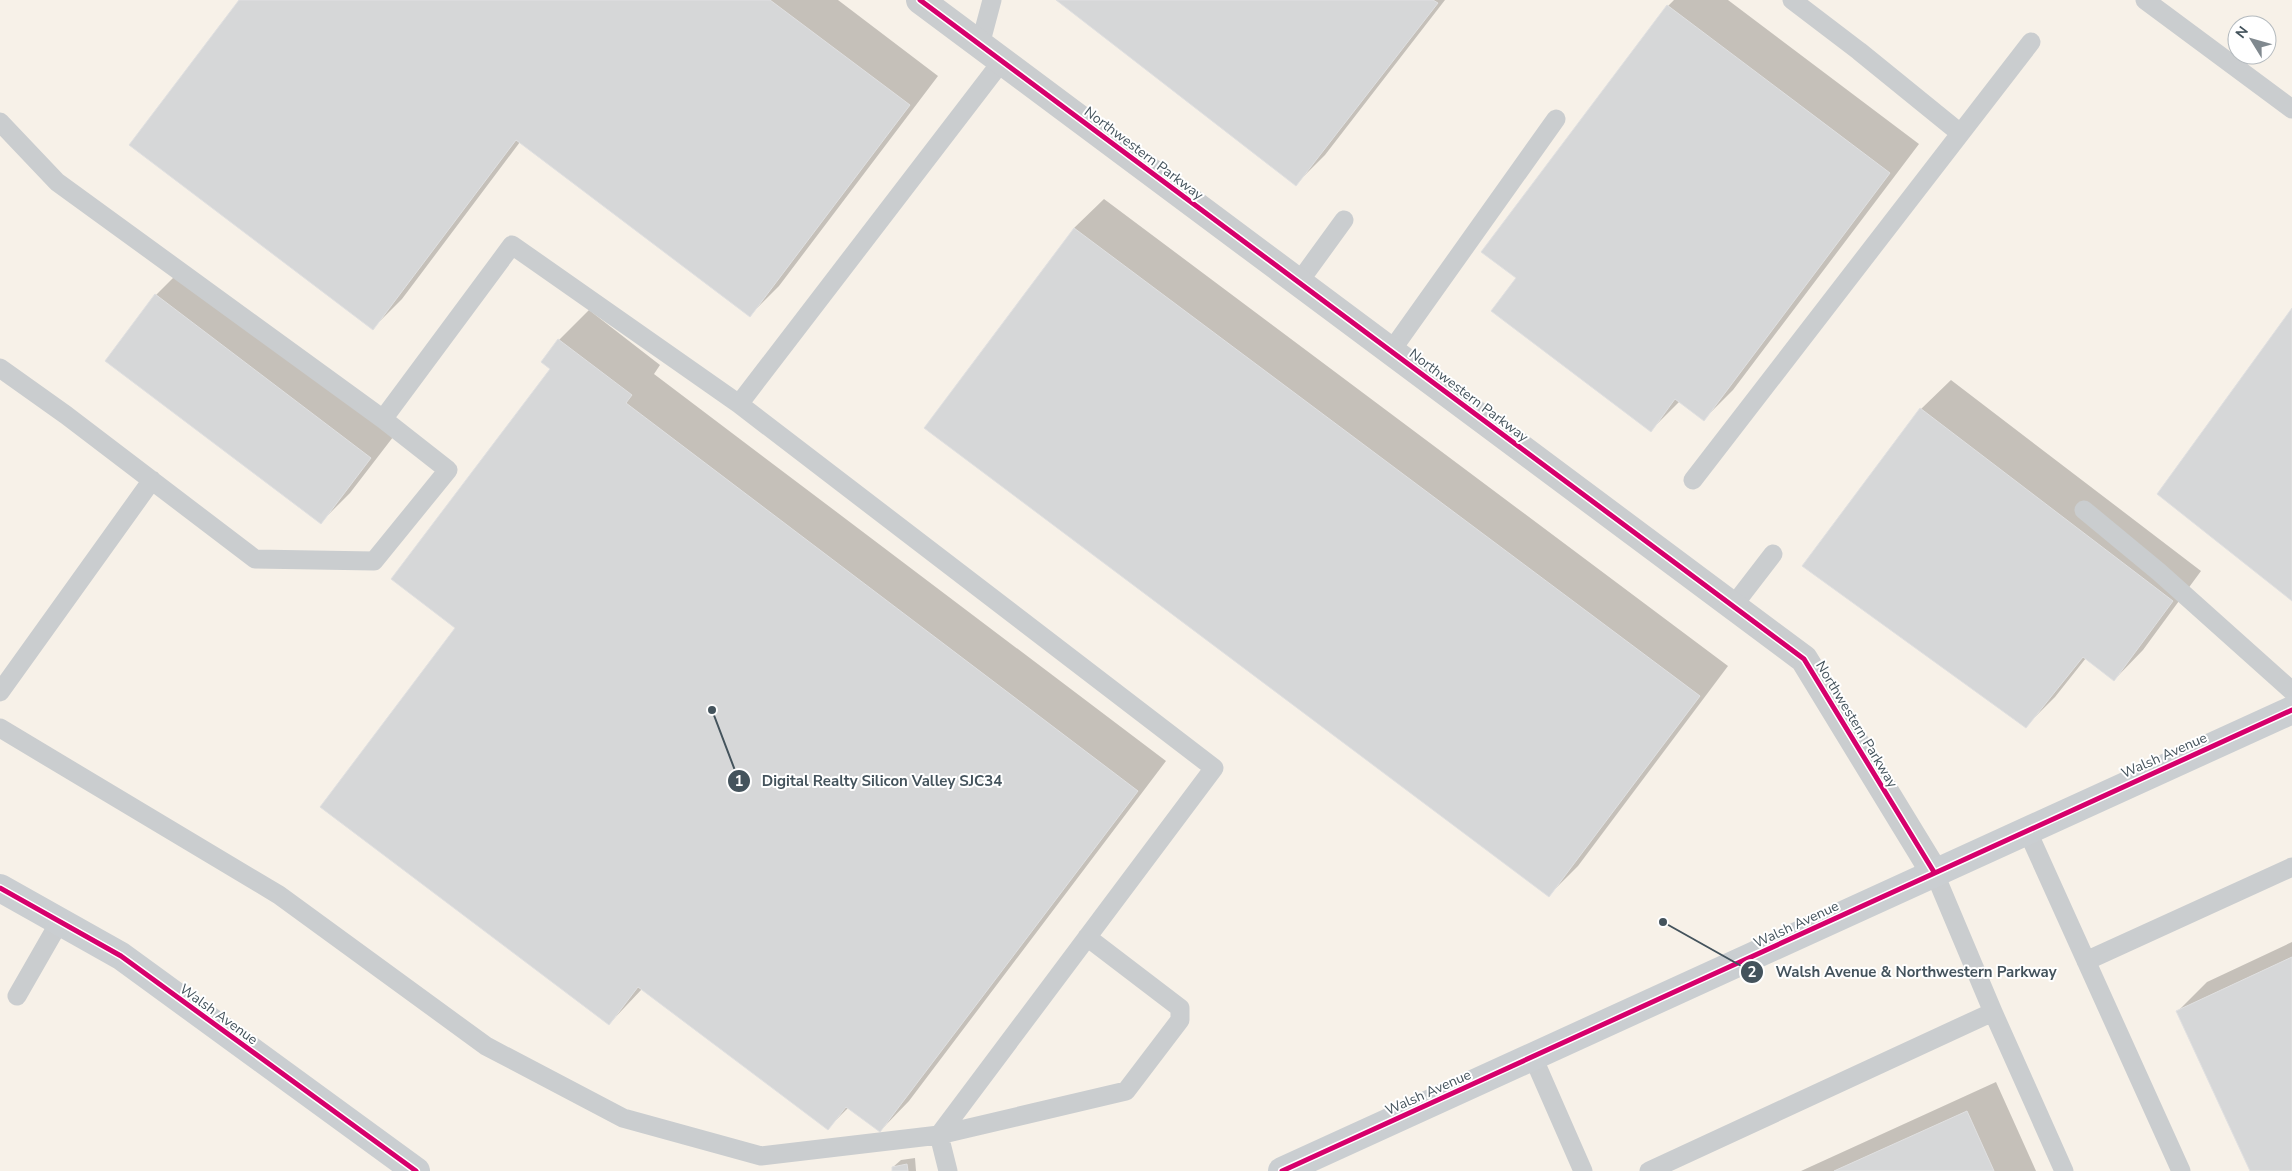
<svg xmlns="http://www.w3.org/2000/svg" width="2292" height="1171" font-family="'Nunito Sans',sans-serif">
<style>
.commercial{fill:#f7f1e8;fill-rule:evenodd}
.shadow{fill:#0003}
.building{fill:#d6d7d8;stroke:#e0e0e1}
.lines{fill:none;stroke-linecap:round;stroke-linejoin:round}
.lane{stroke:#cacdcf;stroke-width:19}
.street{stroke:#cacdcf;stroke-width:28}
.secondary{stroke:#caced1;stroke-width:28}
.cycleway-casing{stroke:#fff;stroke-width:8}
.cycleway{stroke:#d6006c;stroke-width:5}
.labels{text-anchor:middle;stroke-width:4;stroke-linejoin:round;paint-order:stroke}
.street-label{font-size:14px;fill:#44535c;stroke:#fff}
.leader{fill:none;stroke:#44535c;stroke-width:2}
.callout-dot{fill:#44535c;stroke:#fff;stroke-width:2}
.mark-label{font-size:15px;text-anchor:middle;font-weight:bold;fill:#fff}
.callout-label{font-size:15px;text-anchor:middle;font-weight:bold;fill:#44535c;stroke:#fff;stroke-width:4;stroke-linejoin:round;paint-order:stroke}
</style>
<rect width="100%" height="100%" fill="#efeeee"/>
<path class="commercial" d="M0,0H2292V1171H0ZM2237,25H2267V55H2237Z"/>
<path class="shadow" d="M240,0H838L938,76L779,286L750,315L520,142L402,299L373,328Z
M1058,0H1445L1325,155L1296,184Z
M1674,0H1728L1919,144L1733,390L1704,419L1680,401L1651,430L1518,278L1668,6Z
M1104,199L1728,666L1578,866L1549,895L1074,228Z
M185,266L400,428L350,493L321,522L156,295Z
M589,310L660,365L654,374L1166,761L909,1101L880,1131L849,1107L828,1128L642,989L609,1024L457,628L552,368L543,361L559,340Z
M1951,380L2201,571L2143,650L2114,680L2086,658L2055,697L2026,726L1804,565L1921,409Z
M2292,942V1171H2252L2178,1011L2207,982Z
M1996,1082L2036,1171H1801Z
M915,1158L916,1171H894L893,1167L901,1160Z"/>
<path class="building" d="M239,0H770L910,105L750,317L516,140L373,330L129,145Z
M1056,0H1433L1438,3L1296,186Z
M1667,5L1890,173L1704,421L1675,399L1651,432L1491,311L1516,278L1481,252Z
M1074,228L1700,696L1549,897L924,428Z
M155,294L371,458L321,524L105,361Z
M2292,308V601L2157,494Z
M558,339L632,395L626,403L1138,791L880,1132L846,1107L828,1130L638,987L609,1025L320,807L455,628L391,579L550,369L541,362Z
M1920,408L2173,601L2114,681L2083,657L2026,728L1802,566Z
M2292,957V1171H2250L2176,1011Z
M1967,1111L1994,1171H1834Z
M907,1164L908,1171H892V1167Z"/>
<g class="lines">
<path class="lane" d="M1792,0L1859,51L1960,133
M2145,0L2292,109
M980,45L992,0
M0,122L57,182L383,419L512,245L739,404
M1299,282L1344,220
M1391,351L1556,119
M0,368L66,415L255,559L374,561L448,470L383,419
M1693,480L2031,42
M2084,510L2159,572L2292,691
M1733,606L1773,554
M0,692L152,480
M0,728L279,895L486,1046L623,1118L761,1156L939,1135L1126,1091L1180,1020V1008L1087,937
M2027,830L2181,1171
M1934,872L1993,1012L2064,1171
M2086,961L2292,867
M17,996L60,921
M1533,1057L1583,1171
M939,1135L1214,768L739,404L1002,61
M939,1135L948,1171
M1649,1171L1993,1012"/>
<path class="street" d="M920,0L1804,659L1934,872"/>
<path class="secondary" d="M0,888L121,956L416,1171
M1282,1171L2292,710"/>
<defs>
<path id="cycleway" d="M920,0L1804,659L1934,872
M0,888L121,956L416,1171
M1282,1171L2292,710"/>
</defs>
<use href="#cycleway" class="cycleway-casing"/>
<use href="#cycleway" class="cycleway"/>
</g>
<g class="labels">
<g class="street-label">
<text transform="translate(1144 153) rotate(37)" y="5">Northwestern Parkway</text>
<text transform="translate(1469 395) rotate(37)" y="5">Northwestern Parkway</text>
<text transform="translate(1857 724) rotate(59)" y="5">Northwestern Parkway</text>
<text transform="translate(2164 755) rotate(-24)" y="5">Walsh Avenue</text>
<text transform="translate(1796 924) rotate(-25)" y="5">Walsh Avenue</text>
<text transform="translate(219 1014) rotate(36)" y="5">Walsh Avenue</text>
<text transform="translate(1428 1092) rotate(-24)" y="5">Walsh Avenue</text>
</g>
</g>
<path class="leader" d="M712 710L739 781M1663 922L1752 972"/>
<g class="callout-dot">
<circle cx="712" cy="710" r="5"/>
<circle cx="1663" cy="922" r="5"/>
<circle cx="739" cy="781" r="12"/>
<circle cx="1752" cy="972" r="12"/>
</g>
<g class="mark-label">
<text x="739" y="786">1</text>
<text x="1752" y="977">2</text>
</g>
<g class="callout-label">
<text x="882" y="786">Digital Realty Silicon Valley SJC34</text>
<text x="1916" y="977">Walsh Avenue &amp; Northwestern Parkway</text>
</g>
<g transform="translate(2252 40) rotate(307)"><circle r="24" fill="#ffffff" stroke="#b4babe"/>
<path d="M0-4L9 19L0 12L-9 19Z" fill="#80898f"/>
<text y="-8" font-size="14" font-weight="bold" text-anchor="middle" fill="#44535c">N</text>
</g>
</svg>
